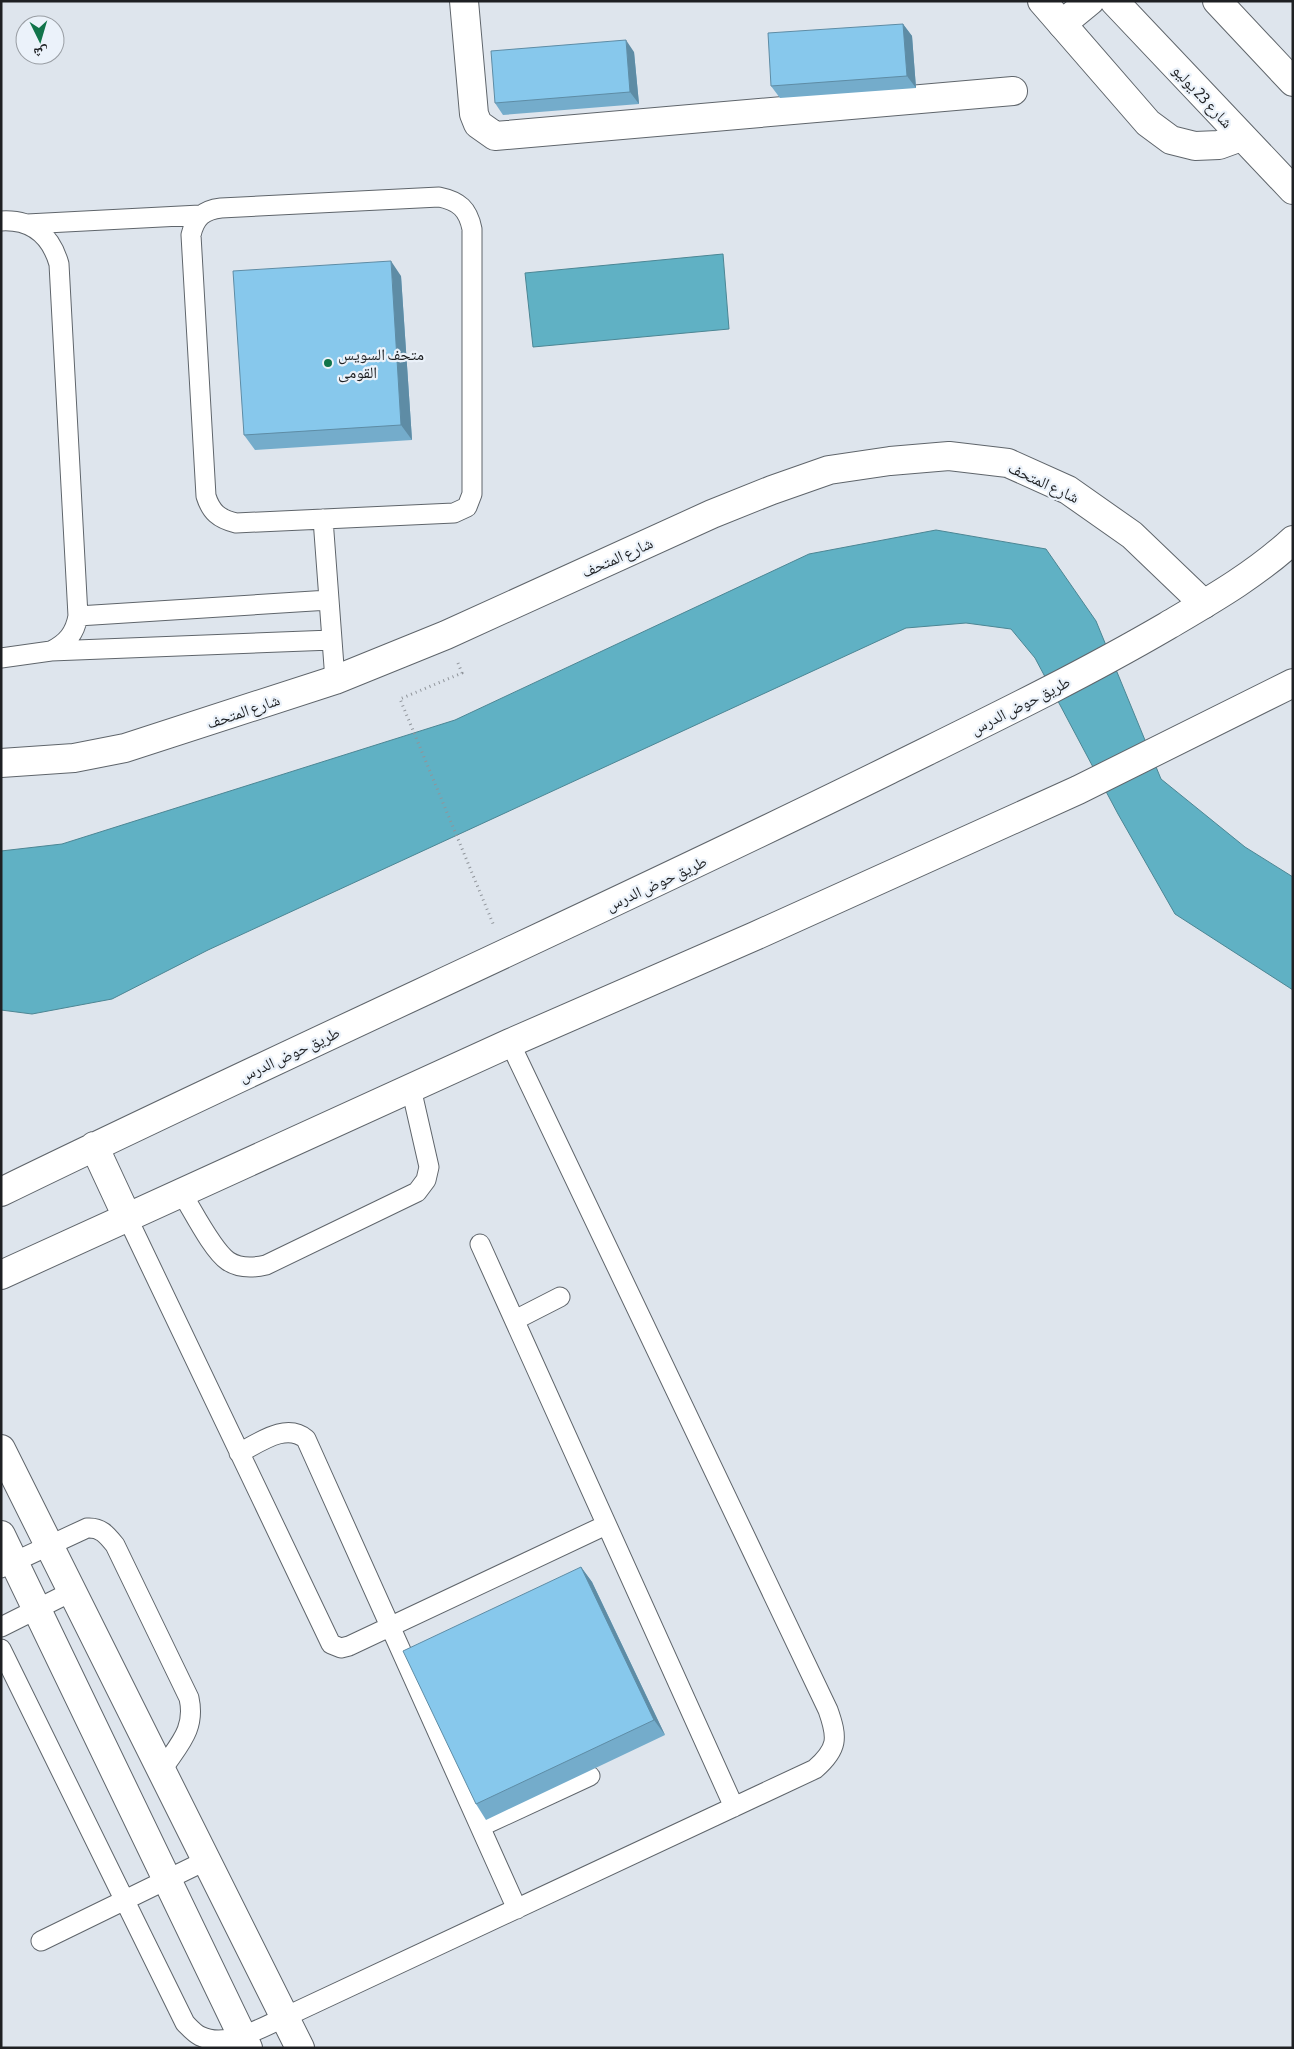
<svg xmlns="http://www.w3.org/2000/svg" width="1294" height="2049" font-family="'Asap Condensed','Noto Naskh Arabic',sans-serif">
<style>
.water{fill:#60b1c4;stroke:#4c8694}
.lines{fill:none;stroke-linecap:round;stroke-linejoin:round}
.service-casing{stroke:#5f656b;stroke-width:21}
.minor-casing{stroke:#5f656b;stroke-width:30}
.secondary-casing{stroke:#5f656b;stroke-width:30}
.primary-casing{stroke:#5f656b;stroke-width:30}
.path{stroke:#90959b;stroke-width:3;stroke-dasharray:1 4;stroke-linecap:butt}
.service{stroke:#fff;stroke-width:19}
.minor{stroke:#fff;stroke-width:28}
.secondary{stroke:#fff;stroke-width:28}
.primary{stroke:#fff;stroke-width:28}
.wall{fill:#74accb}
.shaded-wall{fill:#5e8ca5}
.building{fill:#87c8ec;stroke:#5e8ca5}
.poi-dot{fill:#11744a;stroke:#ebf2fa;stroke-width:2}
.labels{text-anchor:middle;stroke-width:4.5;stroke-linejoin:round;paint-order:stroke}
.street-label{font-size:16px;fill:#1e2023;stroke:#ebf2fa}
.poi-label{font-size:16px;fill:#1e2023;stroke:#ebf2fa;text-anchor:start}
</style>
<rect width="100%" height="100%" fill="#dee5ed"/>
<path class="water" d="M723,254L729,329L533,347L525,273Z
M936,530L1046,549L1096,621L1161,779L1245,847L1293,877V990L1175,914L1118,814L1035,658L1011,629L966,623L906,628L208,950L112,999L32,1014L1,1010V851L62,844L455,720L809,554Z"/>
<g class="lines">
<defs>
<path id="service" d="M439,197C459,201 468,209 472,229V494L467,507L454,513L236,523C219,519 211,512 206,496L191,235C195,218 203,210 221,208Z
M1,221C33,219 51,236 59,264L78,616C75,633 67,643 51,651
M27,224L200,215
M323,519L335,680
M78,616L329,600
M1,658L51,651L332,640
M181,1192C192,1209 212,1250 228,1261C240,1269 253,1268 266,1265L417,1192L426,1180L429,1167L411,1088
M127,1217L331,1644L341,1648L349,1646L606,1525
M480,1244L734,1807
M515,1320L560,1297
M239,1453C259,1443 286,1422 306,1439L517,1909
M1,1568L87,1528C101,1527 107,1535 115,1545L189,1698C196,1730 178,1745 162,1770
M1,1627L73,1591
M1,1649L185,2023C189,2027 194,2033 200,2036C226,2049 261,2028 285,2017L815,1769C838,1749 838,1738 828,1710L510,1043
M482,1826L590,1776
M41,1941L207,1860"/>
<path id="minor" d="M464,1L474,114L478,124L495,136L1013,91
M1042,1L1148,123L1171,140L1195,146L1219,145L1241,137
M1,763L74,758L125,748L335,680L446,635L712,514L772,490L829,470L890,461L949,456L1008,463L1068,490L1132,535L1204,604
M1,1449L300,2048
M1,1535L248,2048"/>
<path id="secondary" d="M1114,1L1293,190
M1217,1L1293,82
M1062,24L1090,1"/>
<path id="primary" d="M94,1146L127,1217
M1,1192C296,1048 595,915 889,770C982,724 1076,679 1167,626C1211,600 1255,575 1293,540
M1,1275L510,1043L755,936L1078,790L1293,683"/>
</defs>
<use href="#service" class="service-casing"/>
<use href="#minor" class="minor-casing"/>
<use href="#secondary" class="secondary-casing"/>
<use href="#primary" class="primary-casing"/>
<path class="path" d="M458,663L462,673L400,699L494,926"/>
<use href="#service" class="service"/>
<use href="#minor" class="minor"/>
<use href="#secondary" class="secondary"/>
<use href="#primary" class="primary"/>
</g>
<path class="wall" d="M903,24L912,36L916,88L780,98L771,86Z
M634,52L639,104L503,115L495,103Z
M401,276L412,440L255,450L244,435Z
M581,1567L592,1582L665,1735L486,1820L476,1804Z"/>
<path class="shaded-wall" d="M903,24L912,36L916,88L907,76Z
M626,40L634,52L639,104L630,92Z
M391,261L401,276L412,440L401,425Z
M581,1567L592,1582L665,1735L654,1720Z"/>
<path class="building" d="M903,24L907,76L771,86L768,33Z
M626,40L630,92L495,103L491,51Z
M391,261L401,425L244,435L233,271Z
M581,1567L654,1720L476,1804L403,1651Z"/>
<circle class="poi-dot" cx="328" cy="363" r="5"/>
<g class="labels">
<g class="street-label">
<text transform="translate(1203 96) rotate(47)" y="6">شارع 23 يوليو</text>
<text transform="translate(1044 482) rotate(25)" y="6">شارع المتحف</text>
<text transform="translate(617 557) rotate(-24)" y="6">شارع المتحف</text>
<text transform="translate(1020 705) rotate(-27)" y="6">طريق حوض الدرس</text>
<text transform="translate(243 711) rotate(-19)" y="6">شارع المتحف</text>
<text transform="translate(656 883) rotate(-25)" y="6">طريق حوض الدرس</text>
<text transform="translate(289 1054) rotate(-25)" y="6">طريق حوض الدرس</text>
</g>
<g class="poi-label">
<text x="338" y="360">متحف السويس<tspan x="338" dy="18">القومى</tspan></text>
</g>
</g>
<rect width="1294" height="2049" fill="none" stroke="#1e2023" stroke-width="5"/>
<g transform="translate(40 40) rotate(175)"><circle r="24" fill="#ebf2fa" stroke="#999ea4"/>
<path d="M0-4L9 19L0 12L-9 19Z" fill="#11744a"/>
<text y="-8" font-size="14" font-weight="bold" text-anchor="middle" fill="#1e2023">ش</text>
</g>
</svg>
